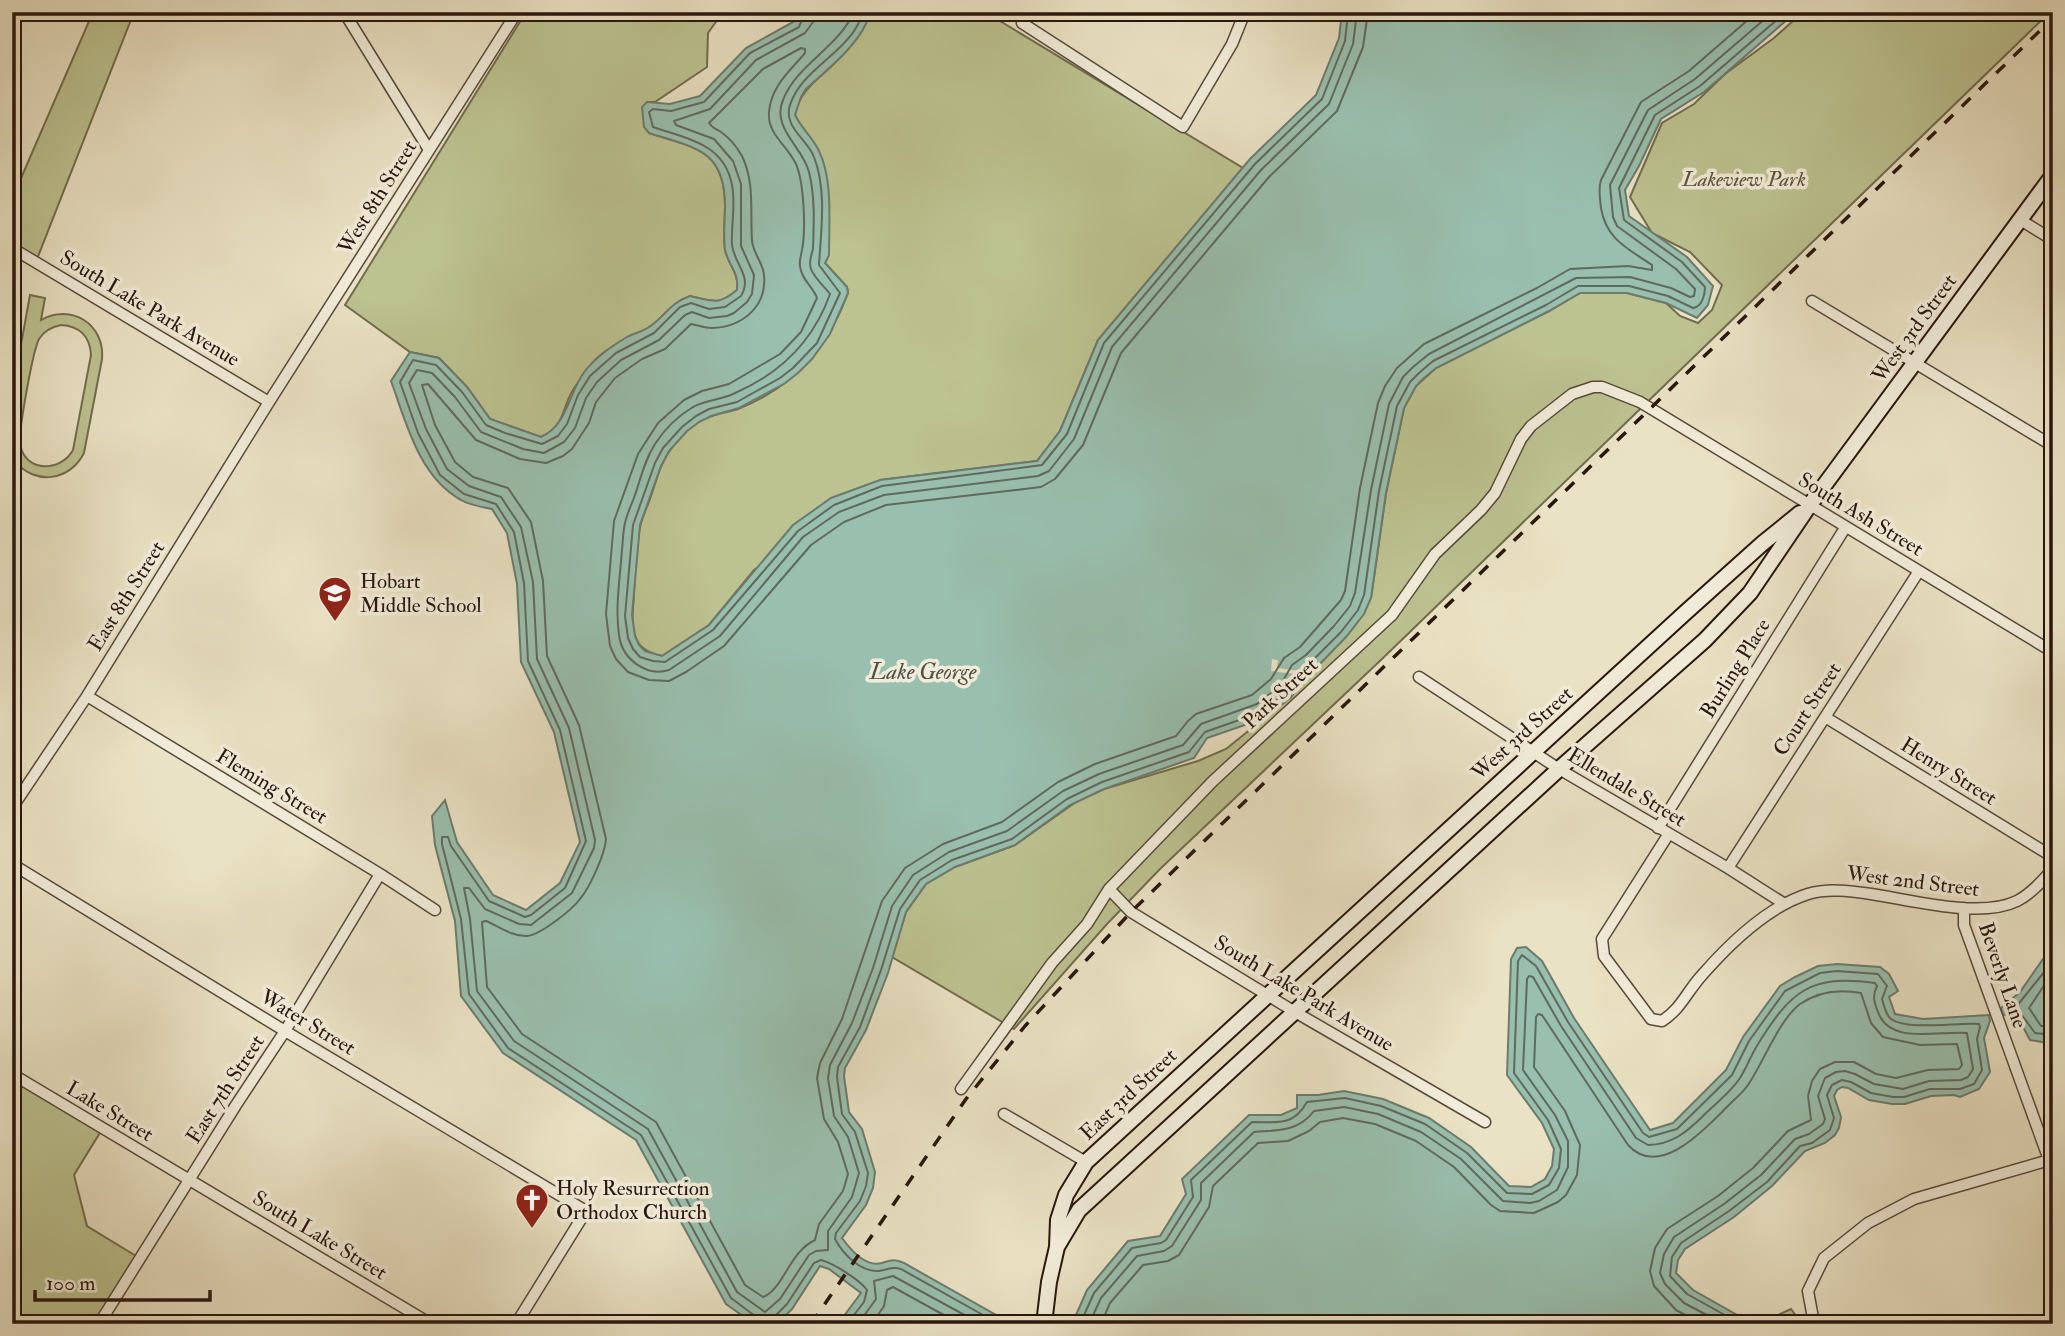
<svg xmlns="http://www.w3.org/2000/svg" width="2065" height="1336" font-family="'IM FELL Double Pica',serif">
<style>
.green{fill:#bcc290;stroke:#726c4f;stroke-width:2;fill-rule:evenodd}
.water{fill:#99bfae;stroke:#6c7b6e;stroke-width:2}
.pier{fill:#eae2c4}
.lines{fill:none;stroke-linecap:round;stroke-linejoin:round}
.shore{stroke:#606a5e;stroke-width:2}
.street-casing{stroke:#58493c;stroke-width:13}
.secondary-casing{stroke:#28160e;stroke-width:18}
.street{stroke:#f1ecd9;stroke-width:10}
.secondary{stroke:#f1ecd9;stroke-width:14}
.rail{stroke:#28160e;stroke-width:3.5;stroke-dasharray:12 12;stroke-linecap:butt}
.labels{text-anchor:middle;stroke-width:7;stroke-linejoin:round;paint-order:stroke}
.park-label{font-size:21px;font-style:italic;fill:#5c523c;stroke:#f1ecd9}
.street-label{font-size:21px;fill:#28160e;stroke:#f1ecd9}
.poi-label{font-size:21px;fill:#28160e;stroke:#f1ecd9;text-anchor:start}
.water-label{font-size:23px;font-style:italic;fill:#505146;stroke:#f1ecd9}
</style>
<rect width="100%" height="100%" fill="#eae2c4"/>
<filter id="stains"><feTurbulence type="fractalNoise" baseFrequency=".00286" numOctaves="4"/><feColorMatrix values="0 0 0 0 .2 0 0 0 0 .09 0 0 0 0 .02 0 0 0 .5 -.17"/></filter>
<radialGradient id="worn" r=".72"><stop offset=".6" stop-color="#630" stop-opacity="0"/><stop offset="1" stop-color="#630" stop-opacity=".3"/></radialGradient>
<path class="green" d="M93,12H134L37,259L12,245V199Z
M526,12H723L708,33L707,67L655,102H647L649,133C695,148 725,149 725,206C725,220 723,236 725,250C729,267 739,271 737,290C718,306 712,301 690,296C670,304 668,313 652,325C636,338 613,342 596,359C588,368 580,380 573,390C561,409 566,426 541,437L490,419L467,387L439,358L410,352L345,305Z
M870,12H985L1243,168L1098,340L1060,431L1037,461L880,480L754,570L709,625L662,656C635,651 631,634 633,608C635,585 635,544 641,523C644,513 649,503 652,493C657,478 661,462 671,449C681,436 696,420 712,416C720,413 729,412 738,409C792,388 828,348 848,293L847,287L825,263L829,254L828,199L810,138L802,129L795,115C799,88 825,75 842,55C851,44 860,31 868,19Z
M1803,12H2050L1383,658L1160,869L1107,924L1014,1029L892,957L906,912L926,884L955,867L1015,845L1076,802L1104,789L1198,761L1226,749L1292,696L1303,676L1371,598L1386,493L1404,408L1416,386L1436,368L1549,311L1580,293H1627L1666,303L1680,316L1698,323L1712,310L1722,285L1690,252L1652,233L1630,197L1662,123L1694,104L1725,74L1774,38Z
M30,295L45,298L41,320C71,303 105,324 102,359L84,453C70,481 35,486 15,461L12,473V394ZM61,325C79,326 90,336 91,355L73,450C61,472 26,473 20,445C18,433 33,350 39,339C44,331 51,327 61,325Z
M12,1079L101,1131L74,1175L87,1226L136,1256L95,1324H12Z
M1791,1309L1802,1324H1758Z"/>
<path class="water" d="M800,12H870C864,41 827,70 806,89L801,97L795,115C802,129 813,138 819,151C833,179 829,224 829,255L825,263L847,287L848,293L830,334L812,359L798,373L784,384L739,408L711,416L699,422L687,431L669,451L661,466L640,525L632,615L635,636L639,645L645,651L662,656L709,625L793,525L831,498L880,480L1037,461L1060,431L1098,340L1250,159L1316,95L1339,38L1342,12H1796L1704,92L1661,119L1639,166L1625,190L1629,216L1687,257L1713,286L1708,305L1697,318L1666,303L1627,293H1580L1549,311L1436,368L1424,378L1416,386L1404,408L1386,493L1371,598L1364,614L1346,637L1316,668L1303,676L1292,696L1265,718L1207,738L1194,758L1104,789L1070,805L1015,845L955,867L926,884L906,912L888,973L866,1030L845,1068L844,1076L849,1112L862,1129L875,1172L873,1188L866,1205L842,1238C850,1249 865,1268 882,1263C892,1260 894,1259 904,1263L1012,1324H838L861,1293L829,1269L820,1266L792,1309L777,1324L750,1321L726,1304L636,1140L503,1053L461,996L455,921L435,845L432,816L445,800L457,842L493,895L526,910L560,883L580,842L554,732L521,662L517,584L507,533L492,509C482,507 469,505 461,500C419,477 406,422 391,381L410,352L439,358L467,387L490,419L541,437C568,425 568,393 585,371C596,357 612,346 627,337C635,333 645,331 652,325C668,313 669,304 690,296C712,301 718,306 737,290C739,271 729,267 725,250C723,236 725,220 725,206C725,149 695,148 649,133L644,127L642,107L647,102L670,104L700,96L746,48L795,21Z
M1526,947L1542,961L1574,1018L1650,1130L1673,1123L1726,1070L1743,1037L1780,986L1795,977L1818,966L1837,964L1880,967L1889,974L1898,991L1889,997L1895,1014L1923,1019L1989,1015L1990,1021L1984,1038L1990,1072L1979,1089L1960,1097L1954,1095L1931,1096L1905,1104H1892L1869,1100L1848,1088L1842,1087L1837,1090L1834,1096L1841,1117L1839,1128L1835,1135L1825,1143L1805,1151L1772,1186L1734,1217L1685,1249L1678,1260L1676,1273L1693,1290L1753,1324H1072L1087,1290L1128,1241L1160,1236L1186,1194L1182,1179L1249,1115H1281L1297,1108V1095H1318L1344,1091L1383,1099L1429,1118L1471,1147L1509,1186L1531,1187L1545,1179L1552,1166L1554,1149L1542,1123L1507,1075L1511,959L1517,948Z
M2053,952V1041L2047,1043L2030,1040L2023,1027L2012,1014L2003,1015L2001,1008L2020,992L2043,959Z"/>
<path class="pier" d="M1272,659L1278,660L1277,668L1301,671L1310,676L1271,671Z"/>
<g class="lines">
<path class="shore" d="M814,12L813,22L805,33L756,60L710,109L674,121L676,125L714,139L733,161L741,184V246L754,275L752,294L747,302L734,313L727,316L709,318L692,312L685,315L659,340L621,360L597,382L586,398L575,428L564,442L544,453L523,449L481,432L455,397L432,373L417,370L409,383L426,429L447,469L469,486L501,497L521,527L533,582L537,659L569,728L595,840L594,848L572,893L531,925L519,924L485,909L469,888H464L470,919L477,991L514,1041L648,1129L737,1292L765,1312L780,1299L809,1255L816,1251L828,1250V1231L852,1197L859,1173L848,1137L834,1116L828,1078L830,1065L852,1023L873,968L892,906L913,875L949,852L1007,831L1063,791L1099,774L1183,745L1201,724L1257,704L1280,686L1292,665L1306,655L1334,626L1350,606L1355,593L1371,490L1389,404L1403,377L1413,367L1429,354L1576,278L1630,277L1671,288L1690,297L1694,296L1695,289L1676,269L1617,226L1613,217L1610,185L1648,110L1695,79L1773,12
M854,12C838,48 797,64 783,100C771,128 803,147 809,172C815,196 814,223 813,248C812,255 808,261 811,269C815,279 824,286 830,294C813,342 780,374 733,394C720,400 706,400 693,407C678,416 664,430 655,444C646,458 642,473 637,489C634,499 629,509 626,519C623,528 623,540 622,550C620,578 615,607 619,635C622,659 646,677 669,670L720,636L803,537L839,512L884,495L1038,476L1049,471L1074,439L1112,347L1261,170L1329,104L1353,44L1357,12
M863,12C852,52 802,67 790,105C783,127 807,139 814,157C827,190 821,231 819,265L840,293L817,343L793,368L780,378L737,402L709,409L696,416L682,427L663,448L655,463L633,525L625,616L628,638L633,649L640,657L653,661L665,662L713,630L798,531L834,505L882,486L1042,465L1067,434L1104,343L1255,164L1322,99L1345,41L1348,12
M1368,12L1363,47L1337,111L1269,177L1121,353L1083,445L1055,479L1041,487L886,505L844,522L811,545L724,646L686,672L669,681L649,680L628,672L616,659L610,646L606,614L614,521L638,454L658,423L684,400L702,391L729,384L780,354L801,332L817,298C813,287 801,279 800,266C799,260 801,256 802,250C806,229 804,183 796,164C787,145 767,134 769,112C771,86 790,71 805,53V49L801,48L763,69L709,123C712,128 715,128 721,132C728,137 737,147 742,156C755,183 750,211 752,240C752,252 763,262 764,275C767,307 742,327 712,328C704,328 698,325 691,324L665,349L642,359L615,378L596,402L589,423L572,449L563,456L546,463L520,459L476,440L428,384L422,385L435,425L455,462L473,477L508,488L531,522L543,581L547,656L579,725L606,839C605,854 590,887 580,899C572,910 540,935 527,936C513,937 498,926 486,921L482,922L487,987L522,1034L656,1122L745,1285L763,1297C783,1290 789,1252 815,1240L819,1224L843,1191L848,1174L838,1142L824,1119L817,1078L820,1063L842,1019L882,901L905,868L943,844L1002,822L1058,782L1095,764L1176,736L1188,721L1196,714L1252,695L1271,679L1284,658L1300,647L1341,600L1345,591L1360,488L1378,403L1385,386L1397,368L1424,344L1537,288L1570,269L1628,266L1652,270V265C1627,248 1606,239 1601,208C1600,198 1598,189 1601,180L1641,102L1689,71L1757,12
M2053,961L2016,1007L2035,1033L2053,1035
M2053,972L2029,1008L2041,1026H2053
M758,1324L755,1316L731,1298L641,1135L508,1048L469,994L461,919L442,844V837H448L451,846L489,901L525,917L531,915L565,888L586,841L560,730L528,661L524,583L514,532L496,504L464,494L440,475L418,433L400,382L413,360L436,365L462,392L486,425L505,433L542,444L558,436L567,424L578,395L590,376L616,353L654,333L680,307L691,303L709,309L725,307L741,296C753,276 734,264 732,245C731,225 736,204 732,185C724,143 687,139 653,127L649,112L653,109L671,111L704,102L750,53L799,27L805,12
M773,1324L774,1317L787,1304L814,1263L821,1260C833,1263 860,1280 867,1290L864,1302L847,1324
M858,1324L876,1299L874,1281L893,1276L981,1324
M872,1324L884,1306L887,1290L893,1287L960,1324
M999,1324L901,1269C891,1266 888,1270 879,1271C860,1272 843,1254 835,1239L836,1233L860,1201L866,1186L868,1173L855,1132L842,1114L837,1077L838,1067L860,1027L881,970L900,909L920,880L952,860L1012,839L1067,799L1102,782L1189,752L1205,732L1262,712L1287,692L1298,671L1311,662L1341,632L1358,610L1364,595L1379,491L1397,406L1410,382L1419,373L1433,361L1546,305L1578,286H1629L1668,296L1693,308C1702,307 1705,295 1705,287L1682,262L1624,220L1619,188L1655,115L1700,86L1786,12
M1080,1324L1094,1293L1132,1248L1161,1243L1166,1240L1193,1197L1191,1180L1252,1122C1277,1122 1293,1127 1307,1102L1345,1098L1381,1106L1425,1124L1467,1153L1507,1193L1532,1194L1549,1185L1559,1168L1561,1149L1548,1120L1514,1073L1518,961L1522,955L1536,966L1568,1022L1643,1133L1649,1137L1677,1129L1732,1075L1749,1041L1785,991L1820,973L1837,971L1878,974L1887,986L1882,999C1884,1005 1886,1016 1891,1019C1907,1031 1959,1022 1979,1024L1980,1027L1977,1039L1982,1070L1974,1084L1960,1089H1930L1904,1097H1893L1871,1093L1851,1082L1842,1080L1832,1085L1827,1095L1834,1118L1830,1130L1812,1143L1800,1146L1767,1182L1729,1211L1681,1243L1672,1257L1670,1276L1687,1294L1741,1324
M1089,1324L1101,1298L1137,1256L1164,1251L1172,1246L1201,1200V1183L1254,1132C1278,1130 1298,1132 1314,1111L1344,1107L1378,1114L1421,1132L1461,1159L1503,1201L1530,1203L1539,1201L1557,1190L1568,1167V1141L1555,1115L1523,1070L1527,979L1529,976L1533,977L1561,1026L1636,1138L1648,1145C1671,1145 1687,1132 1703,1116C1715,1104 1731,1092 1740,1078C1747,1067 1751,1055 1758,1044C1791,991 1810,974 1875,983L1877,986C1872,996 1874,1002 1878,1012C1890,1046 1940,1030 1967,1033L1973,1069L1968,1077L1961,1080L1929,1081L1903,1089L1874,1084L1855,1074L1845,1071L1836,1072L1825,1078L1818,1096L1825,1119L1823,1124L1809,1134L1795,1139L1761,1175L1724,1204L1674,1237L1664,1254L1660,1273L1665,1284L1684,1303L1724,1324
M1101,1324L1110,1303L1143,1265L1168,1261L1179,1255L1209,1207L1213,1186L1258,1143L1288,1141L1309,1131L1320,1122L1343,1118L1375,1124L1416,1141L1454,1167L1491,1205L1500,1211L1534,1213L1558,1202L1566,1195L1577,1175L1580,1145L1565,1111L1534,1067L1536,1017L1538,1014L1542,1015L1628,1145C1658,1178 1701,1133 1722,1112C1730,1103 1741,1095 1748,1085C1763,1063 1779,1020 1800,1004C1819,991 1840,989 1861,993L1871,1023L1883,1037L1920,1045L1957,1044L1962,1065L1959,1069L1928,1070L1896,1078L1876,1074L1854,1062H1835L1820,1069L1812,1081L1808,1096L1811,1120L1788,1131L1753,1168L1718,1196L1667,1229L1655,1248L1650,1271L1654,1286L1676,1310L1702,1324"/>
<defs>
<path id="street" d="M344,12L429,150
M1022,23L1183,127L1232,44L1245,12
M2019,219L2053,240
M12,248L269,402
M1812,301L2053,446
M1419,677L1559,769L1728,868L1783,903
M87,696L380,874L435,910
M1825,717L2053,857
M12,808L87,696L269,402L517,12
M1658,828L1845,528
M1668,835L1602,939L1604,956L1651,1019L1662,1021C1682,1008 1687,991 1703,974C1731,942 1767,907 1808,894C1828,888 1850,891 1871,894C1911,900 1980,919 2017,901C2031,894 2043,880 2053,869
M12,864L285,1031L586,1211L516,1324
M1728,868L1919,571
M1109,889L1131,912L1295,1012L1485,1122
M1964,908V925L2053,1171
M12,1074L431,1324
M961,1089L1052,963L1087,924L1109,889L1213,781L1392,615L1435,554L1481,510L1495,493L1521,439L1531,426L1572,394L1593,387H1602L1640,402L2053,652
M1004,1114L1086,1162
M99,1324L236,1105L285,1031L380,874
M1818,1324L1813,1318L1808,1291L1824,1258L1868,1223L1914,1199L2053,1159"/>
<path id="secondary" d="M1057,1247L1079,1210L1559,769L1705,640L1750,593L1809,506L2053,175
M1044,1324L1049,1282L1057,1247L1058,1220L1066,1195L1086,1162L1686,612L1763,543L1800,513"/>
</defs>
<use href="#street" class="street-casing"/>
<use href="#secondary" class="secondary-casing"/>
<use href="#street" class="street"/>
<use href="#secondary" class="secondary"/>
<path class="rail" d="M811,1324L966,1099L1025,1026L1131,912L2053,18"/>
</g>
<defs>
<symbol id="school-pin" viewBox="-11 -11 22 30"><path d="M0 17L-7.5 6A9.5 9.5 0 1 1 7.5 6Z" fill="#8f2418" stroke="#f1ecd9"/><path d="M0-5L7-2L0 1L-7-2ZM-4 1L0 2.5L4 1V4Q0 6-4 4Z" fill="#fff"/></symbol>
<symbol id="church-pin" viewBox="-11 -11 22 30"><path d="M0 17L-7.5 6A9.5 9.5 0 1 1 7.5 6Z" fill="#8f2418" stroke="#f1ecd9"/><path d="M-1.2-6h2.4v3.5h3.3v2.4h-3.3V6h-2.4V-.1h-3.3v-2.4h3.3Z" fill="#fff"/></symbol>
</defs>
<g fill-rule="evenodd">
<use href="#school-pin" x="316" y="574" width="38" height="52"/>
<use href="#church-pin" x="513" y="1181" width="38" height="52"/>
</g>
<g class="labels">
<g class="park-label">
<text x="1744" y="186">Lakeview Park</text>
</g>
<g class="street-label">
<text transform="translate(377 197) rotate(-58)" y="7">West 8th Street</text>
<text transform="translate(150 308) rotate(31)" y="7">South Lake Park Avenue</text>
<text transform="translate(1914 328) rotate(-54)" y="7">West 3rd Street</text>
<text transform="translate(1861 514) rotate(31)" y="7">South Ash Street</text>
<text transform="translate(126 596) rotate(-58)" y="7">East 8th Street</text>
<text transform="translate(1735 668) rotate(-58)" y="7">Burling Place</text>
<text transform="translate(1280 693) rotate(-43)" y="7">Park Street</text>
<text transform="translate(1807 709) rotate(-57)" y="7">Court Street</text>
<text transform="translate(1522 733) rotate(-42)" y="7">West 3rd Street</text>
<text transform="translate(1949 771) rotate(32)" y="7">Henry Street</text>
<text transform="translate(272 786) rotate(31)" y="7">Fleming Street</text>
<text transform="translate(1627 787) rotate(31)" y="7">Ellendale Street</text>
<text transform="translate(1913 881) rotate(7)" y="7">West 2nd Street</text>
<text transform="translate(2003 975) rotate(71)" y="7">Beverly Lane</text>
<text transform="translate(1304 993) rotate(31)" y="7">South Lake Park Avenue</text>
<text transform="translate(308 1022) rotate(31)" y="7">Water Street</text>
<text transform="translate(225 1089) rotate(-57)" y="7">East 7th Street</text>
<text transform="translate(1128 1094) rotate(-43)" y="7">East 3rd Street</text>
<text transform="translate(110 1111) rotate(31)" y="7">Lake Street</text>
<text transform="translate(320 1235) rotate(31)" y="7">South Lake Street</text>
</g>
<g class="poi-label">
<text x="360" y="588">Hobart<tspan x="360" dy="24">Middle School</tspan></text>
<text x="556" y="1195">Holy Resurrection<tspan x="556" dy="24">Orthodox Church</tspan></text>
</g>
<g class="water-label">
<text x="923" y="679">Lake George</text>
</g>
</g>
<rect width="2065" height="1336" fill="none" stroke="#eae2c4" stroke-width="42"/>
<rect x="14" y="14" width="2037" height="1308" fill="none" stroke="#28160e" stroke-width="3.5"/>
<rect x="21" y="21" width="2023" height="1294" fill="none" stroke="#28160e" stroke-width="2"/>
<path d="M35 1290v10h175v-10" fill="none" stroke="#28160e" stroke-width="3.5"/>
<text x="46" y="1290" font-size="21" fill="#28160e" stroke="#f1ecd9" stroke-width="5" paint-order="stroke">100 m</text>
<rect width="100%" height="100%" filter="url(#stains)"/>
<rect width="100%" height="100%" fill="url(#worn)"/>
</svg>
